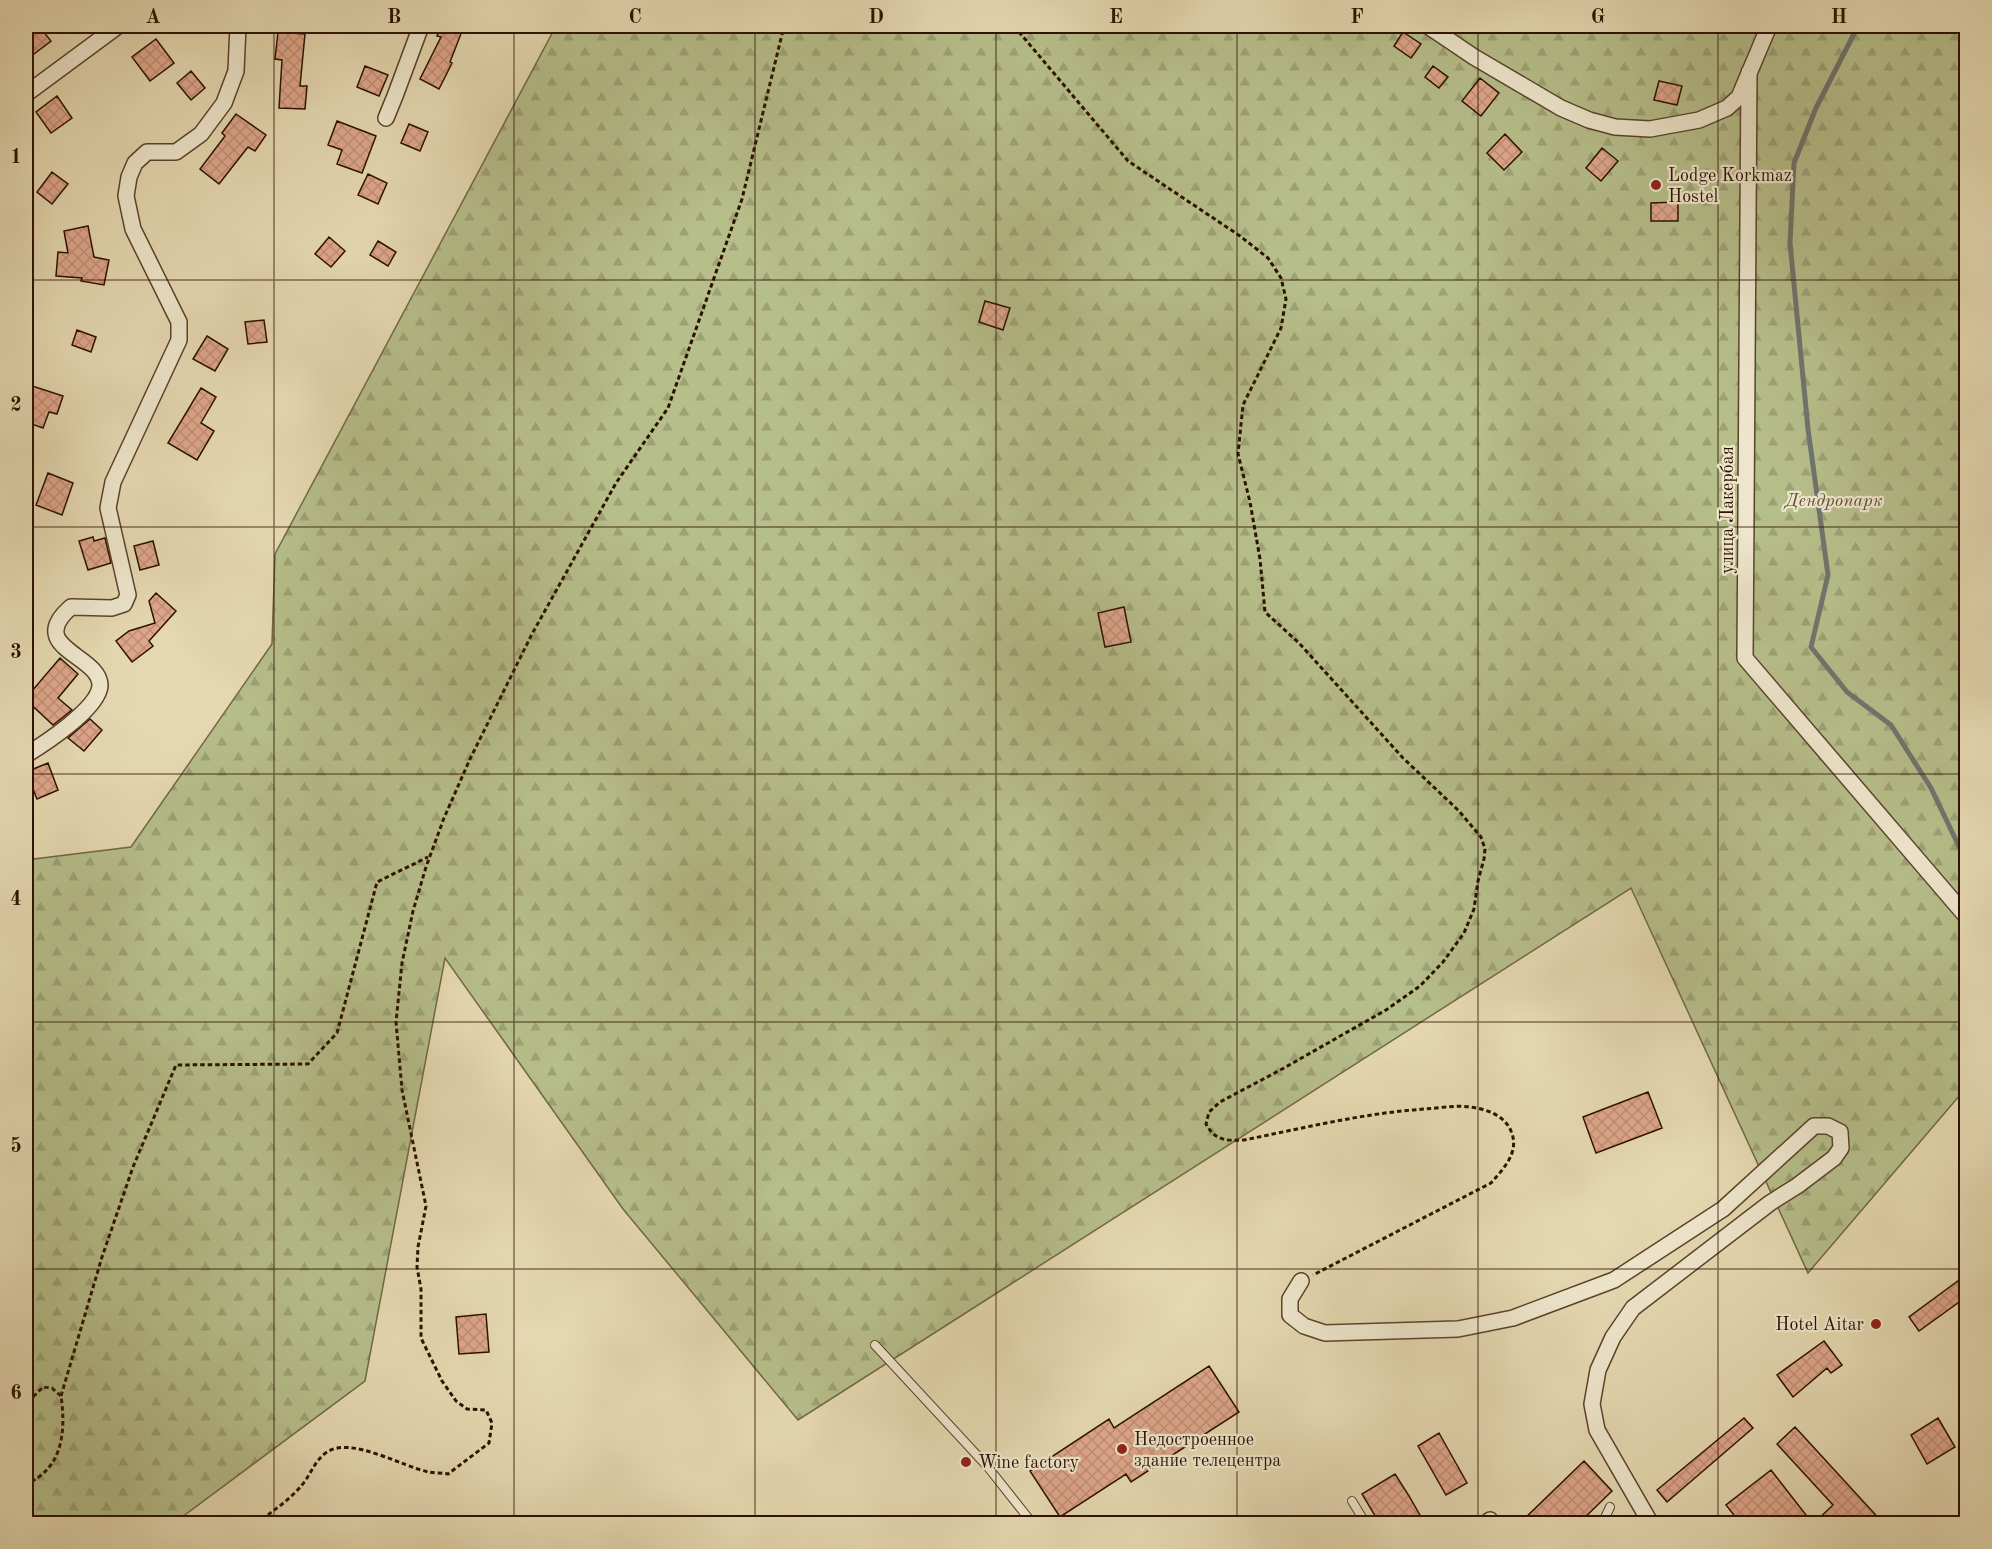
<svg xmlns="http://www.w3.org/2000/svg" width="1992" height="1549" font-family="'Old Standard TT',serif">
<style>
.forest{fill:url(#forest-firs);stroke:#716845;stroke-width:1.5}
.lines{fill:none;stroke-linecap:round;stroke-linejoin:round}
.stream{stroke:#6f756e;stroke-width:5}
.building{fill:url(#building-cross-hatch);stroke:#2c1100;stroke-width:1.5}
.service-casing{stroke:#5a432c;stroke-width:10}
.minor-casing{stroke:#5a432c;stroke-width:18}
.path{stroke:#2c1100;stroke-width:3;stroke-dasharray:4.5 3;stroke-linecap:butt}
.service{stroke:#eee6cc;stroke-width:8}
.minor{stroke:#eee6cc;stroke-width:15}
.grid{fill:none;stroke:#2c1100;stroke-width:1.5;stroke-opacity:0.55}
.poi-dot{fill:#8f2418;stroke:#eee6cc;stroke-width:2}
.labels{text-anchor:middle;stroke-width:4.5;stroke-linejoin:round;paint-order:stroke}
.poi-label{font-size:18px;fill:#2c1100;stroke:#eee6cc;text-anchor:start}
.park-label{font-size:18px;font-style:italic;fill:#5c4e30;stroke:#eee6cc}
.street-label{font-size:18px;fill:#2c1100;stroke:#eee6cc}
.neatline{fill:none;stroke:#2c1100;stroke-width:2}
.grid-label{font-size:20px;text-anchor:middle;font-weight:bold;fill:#2c1100}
</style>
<defs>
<pattern id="forest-firs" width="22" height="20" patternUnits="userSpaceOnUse" patternTransform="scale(1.5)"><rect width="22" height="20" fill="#b6be8a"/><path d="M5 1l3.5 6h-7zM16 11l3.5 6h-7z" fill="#9da275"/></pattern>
<pattern id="building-cross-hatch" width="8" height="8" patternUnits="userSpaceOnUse" patternTransform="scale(1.5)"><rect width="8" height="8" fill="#dea68a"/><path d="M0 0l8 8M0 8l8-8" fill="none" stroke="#bf8e75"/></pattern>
</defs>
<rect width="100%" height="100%" fill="#e5d8b0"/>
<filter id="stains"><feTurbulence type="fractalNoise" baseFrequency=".00333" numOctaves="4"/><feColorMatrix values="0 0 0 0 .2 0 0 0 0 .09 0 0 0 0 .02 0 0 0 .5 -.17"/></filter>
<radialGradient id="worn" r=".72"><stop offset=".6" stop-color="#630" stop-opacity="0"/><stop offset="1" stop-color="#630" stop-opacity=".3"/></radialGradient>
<path class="forest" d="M556,26H1966V1088L1808,1273L1631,888L798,1420L623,1209L445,958L365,1381L174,1523H26V860L131,847L272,644L275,554Z"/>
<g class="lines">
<path class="stream" d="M1858,26L1816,108L1794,163L1790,243L1808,429L1828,575L1811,647L1847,692L1891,725L1931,788L1966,861"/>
</g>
<path class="building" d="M34,26H39L51,41L26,60V32Z
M441,26H464L450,62L452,63L439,89L420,79L441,37L437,36Z
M278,32L305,34L300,86H307L305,109L279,108L282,60L275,59Z
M1403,32L1421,44L1411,58L1394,46Z
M156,39L174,63L150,81L132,57Z
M365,66L388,75L379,96L357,87Z
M1433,66L1448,77L1439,88L1425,77Z
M191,71L205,88L191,100L177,83Z
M1480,78L1499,93L1481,116L1462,101Z
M1659,81L1682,86L1677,105L1654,100Z
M57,96L72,118L51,133L36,112Z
M236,114L266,135L255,151L248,147L219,184L200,169L225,136L222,133Z
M337,121L376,136L362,173L337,164L342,150L328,145Z
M409,124L428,132L420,151L401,143Z
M1505,134L1522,152L1504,170L1487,153Z
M1602,148L1618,161L1601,181L1586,168Z
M52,172L68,184L52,204L37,192Z
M368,174L387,183L378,204L358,195Z
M1678,202V221H1651V203Z
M88,226L94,257L109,260L104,285L81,281L82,278L56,276L58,252L68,253L64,231Z
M329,237L345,251L331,267L315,254Z
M378,241L396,252L388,266L370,255Z
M985,301L1010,308L1003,330L979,322Z
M264,320L267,342L248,344L245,322Z
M77,330L96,337L91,352L72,345Z
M207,336L228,349L215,371L193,359Z
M26,384L63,396L57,414L49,412L43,428L26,422Z
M201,388L216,397L201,423L214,431L197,460L168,443Z
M48,473L73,483L62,515L36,505Z
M93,537L94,541L105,538L111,563L88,570L79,541Z
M153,541L159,565L140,570L134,546Z
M156,593L176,611L149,641L153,646L132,662L116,641L129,631L155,623L149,601Z
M1124,607L1131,642L1105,647L1098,613Z
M60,658L78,674L58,698L72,710L53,725L26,700V698Z
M90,719L102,730L84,751L68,738Z
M48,763L58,790L37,799L26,772Z
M1648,1092L1662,1128L1596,1153L1583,1117Z
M1966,1275V1297L1919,1331L1909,1317Z
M486,1314L489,1352L459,1354L456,1317Z
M1824,1341L1842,1365L1831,1373L1827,1368L1793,1397L1777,1375Z
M1209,1366L1239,1412L1131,1482L1126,1474L1060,1517L1030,1471L1109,1419L1114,1428Z
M1744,1418L1753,1428L1667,1502L1657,1490Z
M1938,1418L1955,1447L1927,1464L1911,1435Z
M1795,1427L1884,1524H1813L1833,1505L1777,1444Z
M1439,1433L1467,1483L1446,1495L1418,1446Z
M1584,1461L1612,1491L1578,1524H1519Z
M1771,1470L1813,1524H1741L1726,1505Z
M1395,1474L1409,1496L1425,1524H1380L1362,1494Z"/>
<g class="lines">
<defs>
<path id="service" d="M875,1345L987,1466L1033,1524
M1352,1501L1366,1524
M1602,1524L1610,1507"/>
<path id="minor" d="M1428,26L1474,57L1561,108L1589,120L1615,127L1650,129L1699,120L1727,108L1739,97L1769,26
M1749,72L1745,658L1966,916
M26,94L118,26
M386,118L395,96L421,26
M26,755C44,744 98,709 100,686C101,655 24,648 71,607L112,608L124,604L128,595L108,508L113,482L179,340V322L133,229L126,196L129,177L135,163L147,152H176L201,134L224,103L236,71L238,26
M1301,1281L1290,1299V1315L1304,1326L1325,1333L1458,1329L1513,1318L1614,1280L1723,1209L1814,1126H1828L1840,1132L1841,1148L1834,1158L1797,1186L1770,1203L1633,1308L1613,1337L1598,1370L1592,1404L1597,1430L1651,1524
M1485,1524L1490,1520"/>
</defs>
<use href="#service" class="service-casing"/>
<use href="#minor" class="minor-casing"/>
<path class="path" d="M1014,26L1128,161L1240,236L1268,258L1281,278L1286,299L1281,328L1243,405L1238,454L1250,502L1260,559L1265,612L1299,643L1403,758L1459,811L1481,837L1485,849L1484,859L1478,881L1474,909L1464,933L1443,962L1420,986L1386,1010L1284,1068L1220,1102L1209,1112L1206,1124C1215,1141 1227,1141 1244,1140C1304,1128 1364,1113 1425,1109C1439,1108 1455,1105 1470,1107C1487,1109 1505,1116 1511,1131C1520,1152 1504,1168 1491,1183L1313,1275
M61,1396L102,1257L133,1167L176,1065L308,1064L337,1033L377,882L428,857
M26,1418L33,1397L43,1387L52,1388L61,1396C66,1431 63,1469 26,1484
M256,1524C271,1512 290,1500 302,1485C311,1474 315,1460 327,1452C351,1436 403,1467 429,1472C435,1473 442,1473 448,1474L489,1443L492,1423L486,1410L467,1409L456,1401L442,1381L421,1338V1289L417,1267L418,1247L426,1206L402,1090L396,1022L402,963L413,911L426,867L444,818L470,759L532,634L616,483L668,408L742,199L784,26"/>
<use href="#service" class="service"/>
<use href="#minor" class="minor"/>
</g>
<path class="grid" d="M274,26V1524M514,26V1524M755,26V1524M996,26V1524M1237,26V1524M1478,26V1524M1718,26V1524M26,280H1966M26,527H1966M26,774H1966M26,1022H1966M26,1269H1966"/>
<g class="poi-dot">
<circle cx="1656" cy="185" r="6"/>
<circle cx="1876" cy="1324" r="6"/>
<circle cx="1122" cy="1449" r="6"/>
<circle cx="966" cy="1462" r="6"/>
</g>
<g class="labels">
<g class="poi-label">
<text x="1668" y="181">Lodge Korkmaz<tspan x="1668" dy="21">Hostel</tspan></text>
<text x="1864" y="1330" text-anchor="end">Hotel Aitar</text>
<text x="1134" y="1445">Недостроенное<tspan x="1134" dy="21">здание телецентра</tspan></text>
<text x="978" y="1468">Wine factory</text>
</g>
<g class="park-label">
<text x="1834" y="506">Дендропарк</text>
</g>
<g class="street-label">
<text transform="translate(1727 510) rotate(-90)" y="6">улица Лакербая</text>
</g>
</g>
<rect width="1992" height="1549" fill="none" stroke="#e5d8b0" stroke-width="66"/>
<rect x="33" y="33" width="1926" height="1483" class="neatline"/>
<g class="grid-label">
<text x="153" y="23">A</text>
<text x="394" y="23">B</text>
<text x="635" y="23">C</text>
<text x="876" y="23">D</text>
<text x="1116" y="23">E</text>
<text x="1357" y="23">F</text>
<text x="1598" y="23">G</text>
<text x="1839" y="23">H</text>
<text x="16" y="163">1</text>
<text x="16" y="411">2</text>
<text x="16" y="658">3</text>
<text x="16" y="905">4</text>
<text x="16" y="1152">5</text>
<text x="16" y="1399">6</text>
</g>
<rect width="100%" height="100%" filter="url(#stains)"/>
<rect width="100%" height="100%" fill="url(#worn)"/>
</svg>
